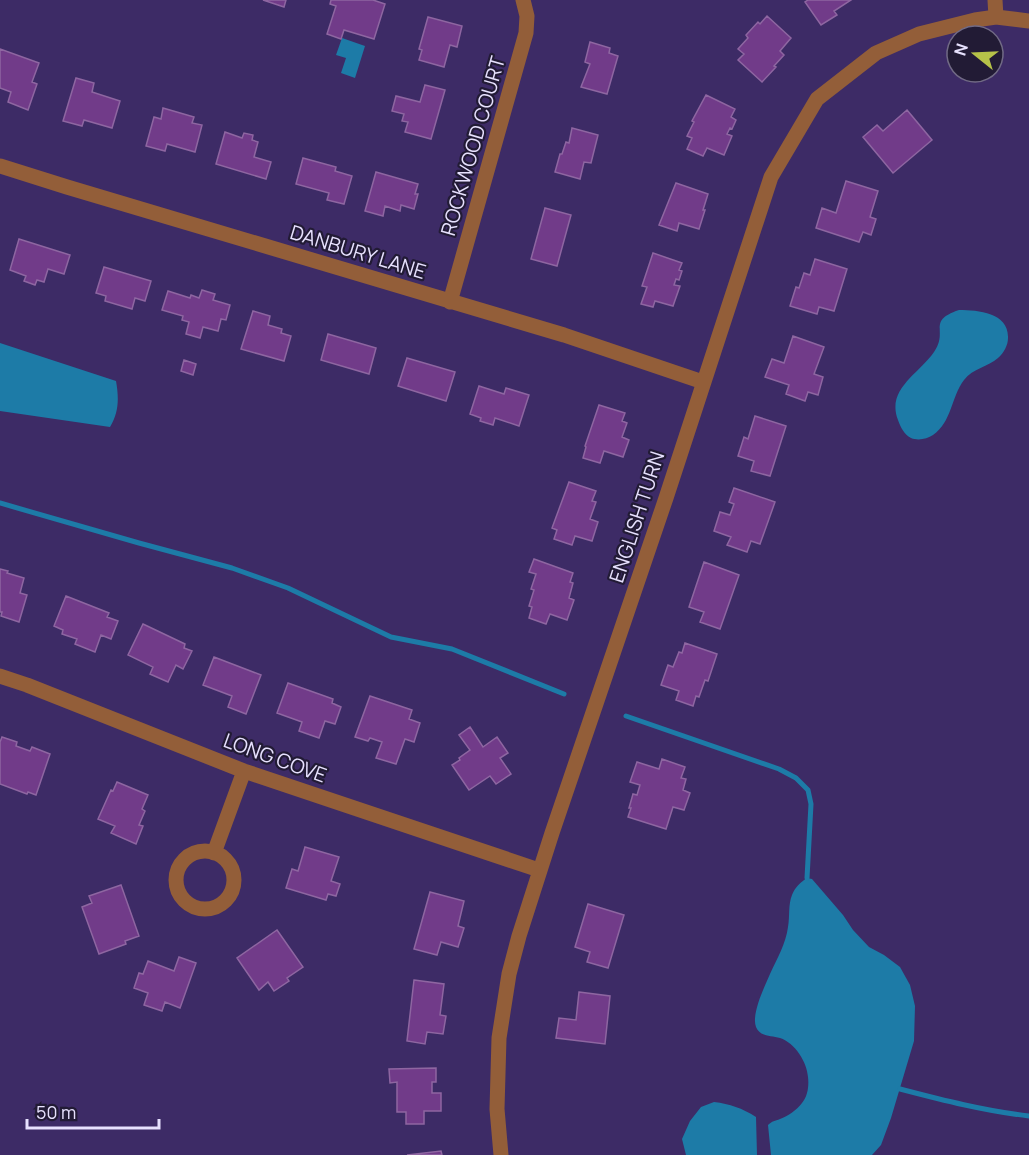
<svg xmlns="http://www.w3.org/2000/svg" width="1029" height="1155" font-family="Manrope,sans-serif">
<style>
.water{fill:#1d7ba7}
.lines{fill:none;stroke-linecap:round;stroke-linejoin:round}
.stream{stroke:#1d7ba7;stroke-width:5}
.building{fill:#713b89;stroke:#8e66a1;stroke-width:1.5}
.minor{stroke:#935e39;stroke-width:15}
.labels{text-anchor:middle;stroke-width:4.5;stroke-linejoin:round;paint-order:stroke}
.street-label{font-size:20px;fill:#e7e1fe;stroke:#221b35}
</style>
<rect width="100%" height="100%" fill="#3d2b66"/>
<path class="water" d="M342,38L365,46L355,78L341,73L346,58L336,55Z
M959,310C979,310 1009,313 1008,338C1008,345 1004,353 998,358C988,367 973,368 964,380C951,397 952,422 933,435C927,439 918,441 911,438C904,434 901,428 898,420C886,389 919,374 934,352C949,331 926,321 959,310Z
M0,343L116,381C119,398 119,412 110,427L0,411Z
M807,878L812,879L843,915L853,930L869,947L884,955L900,967L910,985L915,1006L914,1041L891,1118L881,1145L872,1155H771L768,1125C772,1121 775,1121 780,1119C788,1116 797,1110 802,1103C808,1096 809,1085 808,1077C807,1062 795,1043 780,1038C771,1035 760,1037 756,1027C751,1014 765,986 770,974C777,959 786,943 788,927C790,916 788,905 792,895C795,887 801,882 807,878Z
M714,1102C730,1104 742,1108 756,1117L757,1155H686L682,1139L690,1121L701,1107Z"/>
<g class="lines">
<path class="stream" d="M0,503L139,543L232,568L288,588L391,637L452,649L564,694
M626,716L779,769L796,778L808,790L811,804L807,878
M900,1089C942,1100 985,1111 1029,1116"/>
</g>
<path class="building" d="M263,0H286L284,7Z
M331,0H373L385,4L374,39L344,30L341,39L327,34L336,6L330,4Z
M808,0H851L834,11L837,15L821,25L805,2Z
M767,16L791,38L780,51L784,55L774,66L776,67L762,82L738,60L744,54L738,49L748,38L746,35L758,22L760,24Z
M428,17L462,26L457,47L450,45L444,67L419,60L422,50L419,49Z
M590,42L610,48L609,53L618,56L607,94L581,87L590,64L585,62Z
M0,49L39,63L32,82L37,84L28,110L8,102L11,92L0,88Z
M76,78L94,83L92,92L120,101L112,128L84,120L82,126L63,121Z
M425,85L445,90L431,139L405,132L408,122L402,121L404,114L392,111L396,96L420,102Z
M706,95L735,109L731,117L736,120L732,129L730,128L727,134L732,136L724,155L707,148L703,156L687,149L692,138L687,136L694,122L692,121Z
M163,108L194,117L192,123L202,125L195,152L167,144L165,151L146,146L154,117L161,119Z
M907,110L932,140L893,173L863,137L877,125L883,131Z
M572,128L598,135L591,163L584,162L580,179L555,172L560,154H562L566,142L569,143Z
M225,132L242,138L244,133L253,135L252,140L258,142L254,157L271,162L266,179L216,164Z
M303,158L336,167L335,171L352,176L344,204L327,200L329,193L296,184Z
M376,172L418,184L415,194H418L414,209L401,205L400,211L385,206L383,216L365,211Z
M846,181L878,191L870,217L876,219L871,235L863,232L859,242L816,228L822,208L836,213Z
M676,183L708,194L703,210H705L699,229L679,223L677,231L659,225Z
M545,208L571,215L557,266L531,259Z
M19,239L70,255L64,274L48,269L44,282L37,280L35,285L24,281L26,276L10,270Z
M653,253L682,263L679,270L682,271L679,280L676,279L674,285L680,286L673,306L655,301L653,307L641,304L647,287L642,286Z
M815,259L847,269L834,311L819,307L817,314L790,306L796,287L799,288L804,273L810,275Z
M104,267L151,281L145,301L135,298L132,309L105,301L106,296L96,293Z
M202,290L215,294L213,300L230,305L226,320L221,319L218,331L203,327L200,338L186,334L189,322L182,320L183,316L162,310L168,291L190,298L191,295L199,298Z
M253,311L270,316L268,325L282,329L281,333L291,336L284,361L241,349Z
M328,334L376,348L369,374L321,360Z
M793,336L824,347L814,374L823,377L818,395L808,392L805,401L786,394L789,385L765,377L772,359L784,363Z
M407,358L455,372L446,401L398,386Z
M184,360L196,364L193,375L181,371Z
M479,386L504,394L506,388L529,395L519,426L495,418L493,425L480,421L481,418L470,414Z
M599,405L625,413L622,421L627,423L622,437L629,440L623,457L604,451L600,463L583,458L586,447L585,446Z
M755,416L786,426L770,476L751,471L754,461L738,456L744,437L748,439Z
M569,482L596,491L592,501L596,502L590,519L598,522L592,541L575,536L572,545L554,539L557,530L552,528Z
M734,488L775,502L760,544L751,541L747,552L727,545L731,537L714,531L720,512L730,515L734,504L729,502Z
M534,559L573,573L570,582L573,583L569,598L574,600L567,620L550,614L546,624L529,618L532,607L529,606L534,590L531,589L536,574L529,572Z
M704,562L739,575L720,629L700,622L704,612L689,607Z
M0,569L8,571L7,573L24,578L20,593L27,595L19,622L1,616L2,612H0Z
M66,596L109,613L107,617L118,621L111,639L101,635L95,652L75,644L77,639L62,634L63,630L54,626Z
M143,624L185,644L184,648L192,651L183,669L176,665L168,682L150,674L153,667L128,655Z
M685,643L717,654L708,681L705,680L699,697L696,696L693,706L676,700L679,691L661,685L668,665L673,667L679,652L682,653Z
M214,657L261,675L246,714L228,707L232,696L203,685Z
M288,683L333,699L332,703L341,707L335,724L325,721L319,738L299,731L302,722L277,713Z
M370,696L412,710L409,719L420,723L414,742L405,739L396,764L376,758L382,742L370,738L368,741L355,737Z
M470,727L483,747L497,737L508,753L500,758L511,774L496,784L490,776L469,790L452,765L460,760L459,758L470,750L459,735Z
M2,737L17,742L16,746L30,751L32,747L50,754L36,795L28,792L27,794L0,784V742Z
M662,759L685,767L681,778L686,779L683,790L690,793L684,810L673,807L666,829L628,817L631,808H629L633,794L637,795L640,785L630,782L637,762L659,769Z
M117,782L148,795L142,809L145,811L139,825L143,826L136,844L111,833L115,826L98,819L111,790L113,791Z
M305,847L339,857L331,881L340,884L336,896L328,894L326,900L286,888L292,869L298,871Z
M121,885L139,936L125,941L126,944L99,954L82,907L92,903L89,896Z
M430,892L464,901L458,926L464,928L458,947L441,942L437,955L414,949Z
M588,904L624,915L608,968L587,962L590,952L575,947Z
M277,930L303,967L287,978L289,981L274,991L268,982L259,990L237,958Z
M179,957L196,963L180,1008L165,1002L162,1011L144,1005L148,993L134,988L139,973L143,974L148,961L174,971Z
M414,980L444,984L440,1015L446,1016L443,1034L427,1032L425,1044L407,1041Z
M579,992L610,996L605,1044L556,1038L559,1018L576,1020Z
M436,1068V1082H432V1093H441V1111H424V1124H406V1112H397V1082L390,1083L389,1069Z
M441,1151L442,1155H407Z"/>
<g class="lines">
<path class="minor" d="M995,0L996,17
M0,166L67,187L564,335L703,382
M450,302L526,33L527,16L523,0
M0,676L27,685L244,771L539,870
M176 880a29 29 0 1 1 58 0a29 29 0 1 1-58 0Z
M214,853L244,771
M501,1155L497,1109L499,1038L509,974L519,936L552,833L666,498L771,177L817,99L876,53L919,34L975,20L996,17L1029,21"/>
</g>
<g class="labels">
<g class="street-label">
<text transform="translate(473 146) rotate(-74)" y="7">ROCKWOOD COURT</text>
<text transform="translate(358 252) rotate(17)" y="7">DANBURY LANE</text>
<text transform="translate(637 517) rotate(-72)" y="7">ENGLISH TURN</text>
<text transform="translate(275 758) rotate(20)" y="7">LONG COVE</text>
</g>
</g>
<g transform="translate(975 54) rotate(288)"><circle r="28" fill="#221b35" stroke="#716a85" stroke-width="1.5"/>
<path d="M0-4.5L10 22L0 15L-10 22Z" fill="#b6c249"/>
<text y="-9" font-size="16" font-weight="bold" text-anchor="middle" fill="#e7e1fe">N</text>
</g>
<path d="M27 1119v9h132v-9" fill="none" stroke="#e7e1fe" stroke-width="3"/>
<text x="36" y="1119" font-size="18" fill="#e7e1fe" stroke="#221b35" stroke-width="4.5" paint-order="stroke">50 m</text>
</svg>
